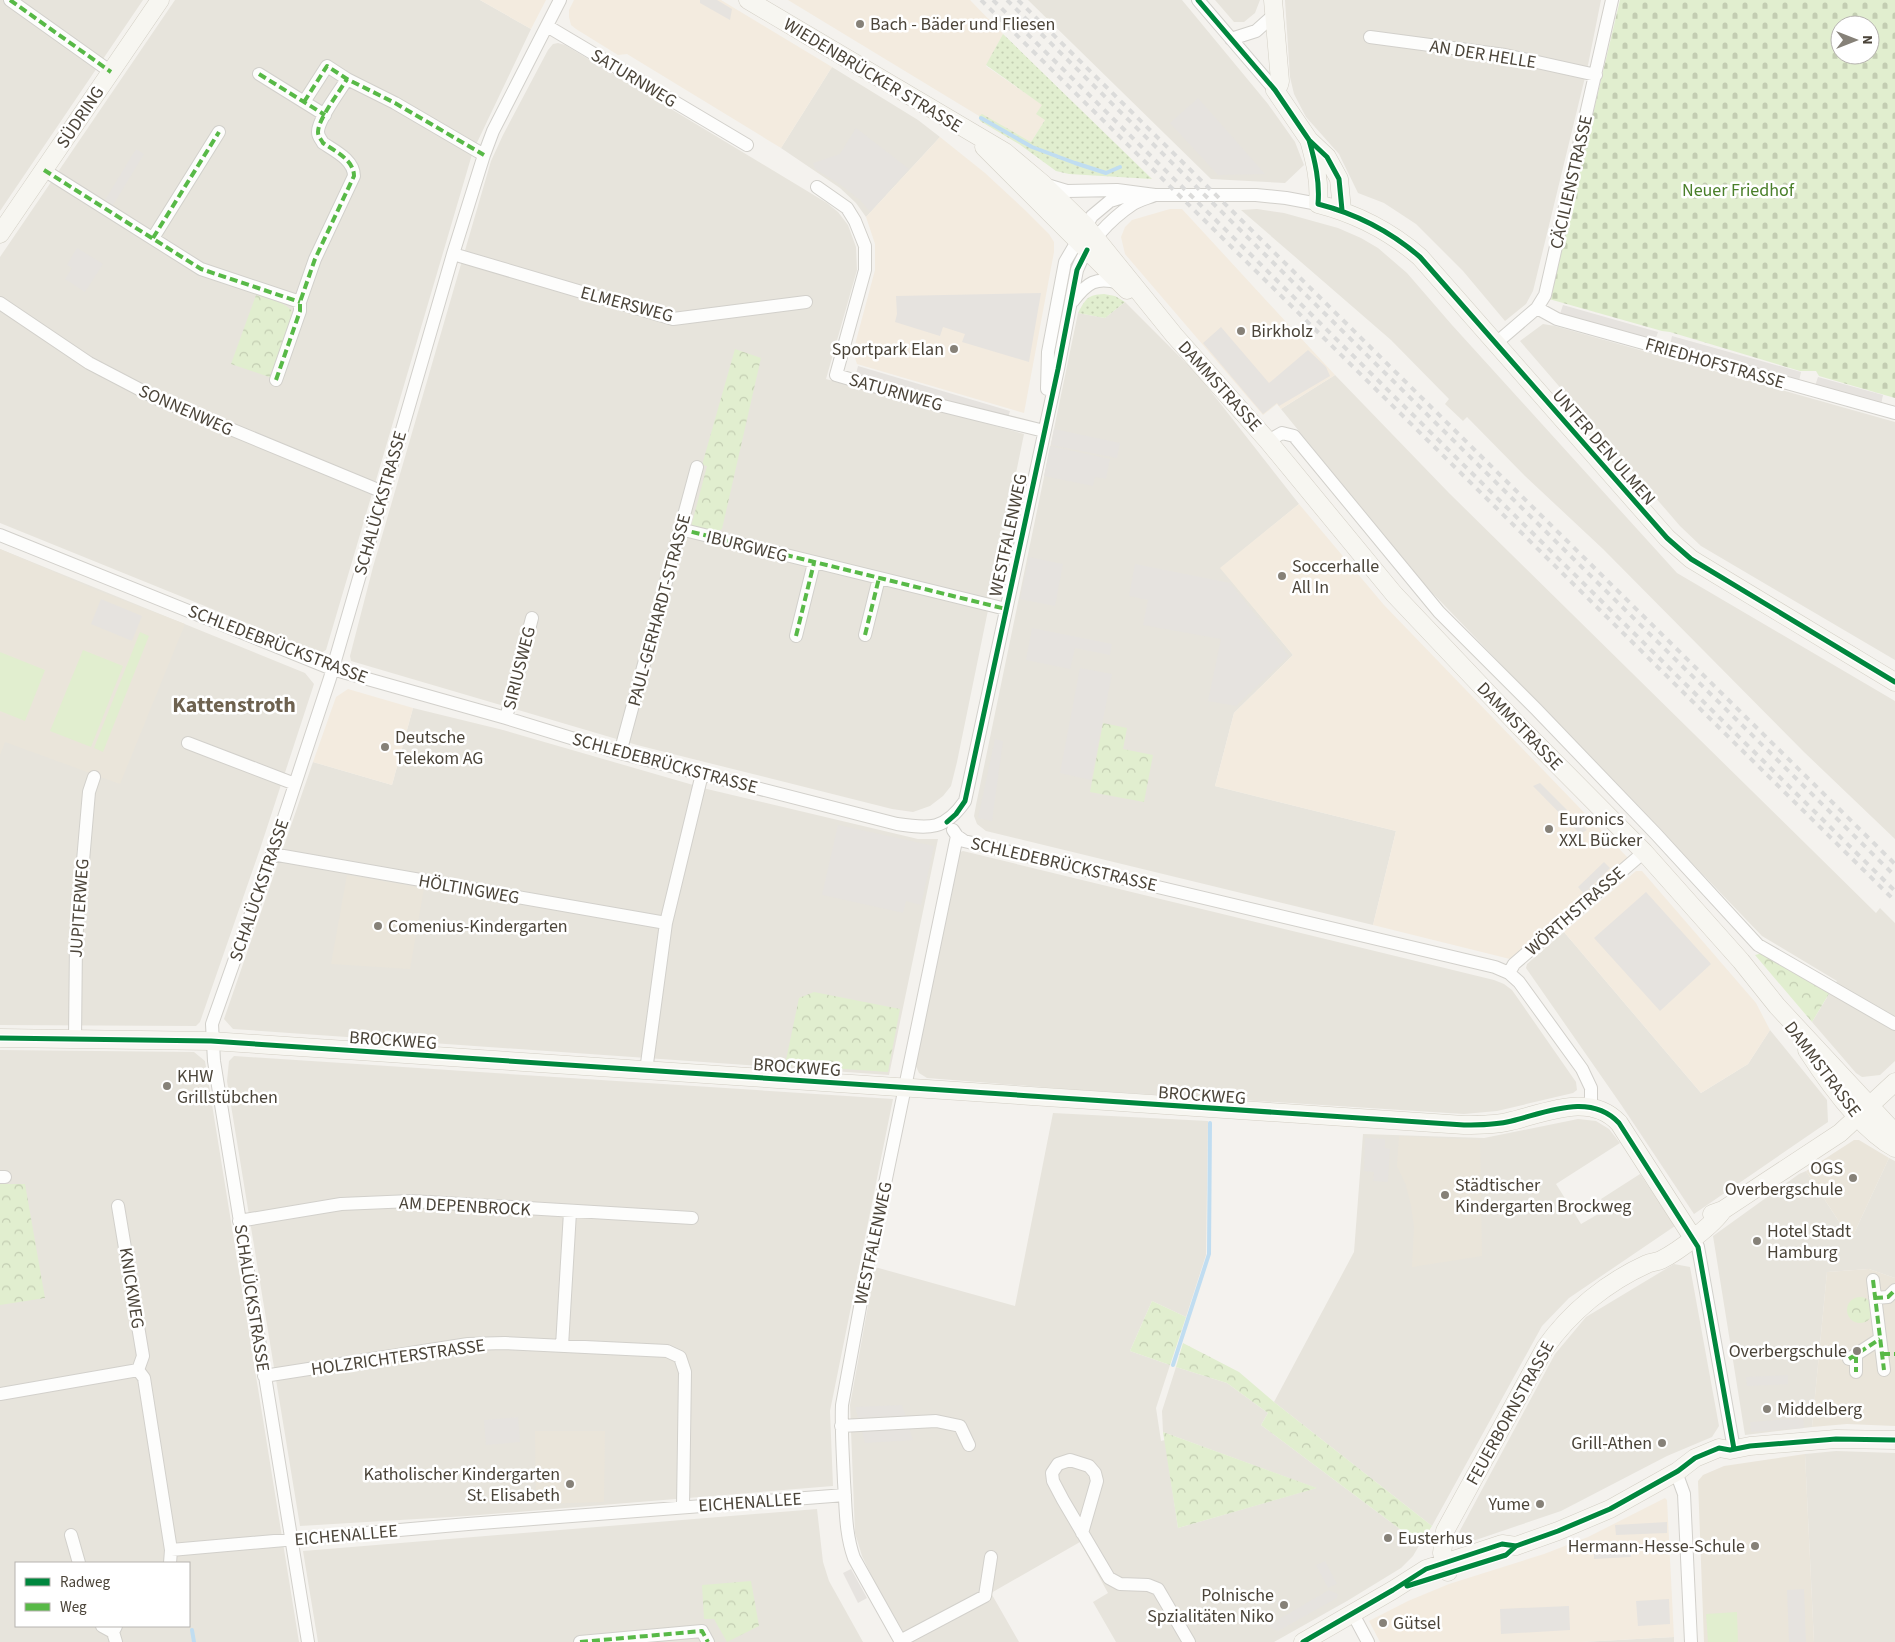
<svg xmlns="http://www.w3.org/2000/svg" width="1895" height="1642" font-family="'Source Sans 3',sans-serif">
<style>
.residential{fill:#e7e4dc;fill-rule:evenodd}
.commercial{fill:#f3ebdf}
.education{fill:#eae5da}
.grass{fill:url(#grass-dots)}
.forest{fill:url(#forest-crowns)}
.cemetery{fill:url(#cemetery-stones);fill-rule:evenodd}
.garden{fill:#e1eecf}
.parking{fill:#e6e3df}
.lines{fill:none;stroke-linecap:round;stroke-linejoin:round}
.stream{stroke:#c0ddf1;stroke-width:4}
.street-casing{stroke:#d2d0cb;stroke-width:14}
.secondary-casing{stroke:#d3cfc5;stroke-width:19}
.street{stroke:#fdfdfc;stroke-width:12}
.secondary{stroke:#f7f6f1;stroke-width:18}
.rail{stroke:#dbdbda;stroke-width:4;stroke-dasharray:6 6;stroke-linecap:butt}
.quiet{stroke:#58b947;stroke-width:4;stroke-dasharray:8 4;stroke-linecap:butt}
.cycleway-casing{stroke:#fff;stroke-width:8}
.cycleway{stroke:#00873e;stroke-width:5}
.poi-dot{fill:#868178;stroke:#fff;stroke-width:2}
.labels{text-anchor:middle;stroke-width:5;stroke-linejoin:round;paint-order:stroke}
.poi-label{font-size:18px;fill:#4b4439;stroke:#fff;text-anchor:start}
.street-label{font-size:18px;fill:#4b4439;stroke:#fff}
.park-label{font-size:18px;fill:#4a7f2a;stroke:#fff}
.district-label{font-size:22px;font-weight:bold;fill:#6e6250;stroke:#fff}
</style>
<defs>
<pattern id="grass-dots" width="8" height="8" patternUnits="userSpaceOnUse" patternTransform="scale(1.25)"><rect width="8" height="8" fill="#e1eecf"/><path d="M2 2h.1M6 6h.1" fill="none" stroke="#c3cdb2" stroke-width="1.8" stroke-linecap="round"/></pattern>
<pattern id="forest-crowns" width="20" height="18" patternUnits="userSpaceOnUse" patternTransform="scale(1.25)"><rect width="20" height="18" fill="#e1eecf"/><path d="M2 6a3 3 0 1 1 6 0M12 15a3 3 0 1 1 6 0" fill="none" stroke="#c3cdb2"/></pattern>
<pattern id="cemetery-stones" width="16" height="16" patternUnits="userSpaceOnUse" patternTransform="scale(1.25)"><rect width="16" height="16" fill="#e1eecf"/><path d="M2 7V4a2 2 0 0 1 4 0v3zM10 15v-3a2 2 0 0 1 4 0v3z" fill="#c3cdb2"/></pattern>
</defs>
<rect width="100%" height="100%" fill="#f4f2ee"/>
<path class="residential" d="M0,0H143L0,211Z
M175,0H480L531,29L473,151L326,650L321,653L0,523V257Z
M1028,0H1182L1268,104L1295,142L1304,165L1285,183L1211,179Z
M1215,0H1260L1255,13L1244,22H1234Z
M1285,0H1601L1588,65L1533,291L1526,304L1505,321L1463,271L1416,224L1384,203L1358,193L1339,154L1306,117L1294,94L1290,77Z
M558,43L565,45L827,203L838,212L848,225L856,247L857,270L826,379L1024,434L957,762L951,786L943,796L930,806L913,812L892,809L637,745L351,661L350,656L373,567L491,161L503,135L548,50L553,44Z
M832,67L918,120L940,137L866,217L856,203L840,188L781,148Z
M1257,209L1284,213L1338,228L1361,238L1378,248L1407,273L1452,325L1677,573L1895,701V839L1804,752L1603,549L1525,476L1467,417L1463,421L1445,404L1449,399L1391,340L1241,210Z
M1125,302L1198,375L1299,504L1221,568L1293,655L1234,713L1215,786L1396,831L1373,925L986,831L977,824L974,816L976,805L1078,313L1105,318Z
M1543,324L1555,326L1895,422V660L1701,546L1680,526L1520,341Z
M1335,375L1449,493L1876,913L1880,908L1895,923V1061L1880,1075L1862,1077L1856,1073L1812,1022L1837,981L1762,936L1420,580L1281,409Z
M0,549L305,673L314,684L260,849L200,1022L196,1026L0,1025Z
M413,708L503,730L707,789L918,839H938L889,1075L233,1029L224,1019L313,762L392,785Z
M963,851L1494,980L1504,984L1512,990L1576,1082L1577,1090L1573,1093L1497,1111L1464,1114L1067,1089L927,1078L919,1073L915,1064L960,852Z
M1564,932L1701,1093L1748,1064L1770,1030L1827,1100L1828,1122L1694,1214L1622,1106L1526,968L1527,964Z
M0,1050L194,1052L205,1061L299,1642H0ZM16,1563H189V1626H16Z
M234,1056L893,1099L830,1411L833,1486L467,1516L300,1526L227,1081L229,1061Z
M1053,1113L1208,1121L1206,1255L1186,1317L1152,1301L1130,1351L1170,1365L1156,1408L1161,1441L1165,1440L1178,1528L1316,1488L1163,1432L1162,1411L1176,1367L1227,1383L1268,1413L1261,1425L1420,1544L1413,1556L1401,1568L1347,1601L1274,1642H1116L1093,1602L1108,1593L1080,1542L991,1593L1019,1642H909L874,1581L862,1556L855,1533L850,1405L875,1267L1015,1306Z
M1578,1119L1596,1121L1609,1129L1620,1143L1556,1184L1581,1224L1607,1209L1601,1199L1640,1174L1675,1226L1569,1298L1542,1326L1432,1526L1274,1402L1354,1252L1363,1134L1484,1138Z
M1889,1158L1895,1161V1278L1869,1269L1827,1272L1812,1427L1745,1435L1713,1236L1799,1174L1806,1171L1851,1240Z
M1674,1264L1690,1267L1719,1426L1712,1437L1667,1456L1561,1511L1464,1544L1457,1536L1555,1354L1586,1317Z
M1836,1451L1895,1453V1642H1814L1805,1454Z
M817,1509L823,1562L829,1581L863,1642H318L303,1551Z
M1674,1637V1642H1581Z"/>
<path class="commercial" d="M480,0H546L531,29Z
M574,0H721L832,67L781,148L627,54L618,55L576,29L571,25L569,17V10Z
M788,0H970L1003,34L986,66L1043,105L1045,120L1031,142L982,115L979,116Z
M940,137L985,173L1026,211L1049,234L1054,242V252L1024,413L857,364L853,352L875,270V244L866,217Z
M1170,209H1182L1335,375L1281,409L1277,404L1263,415L1125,254L1121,237L1125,227L1132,220Z
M1299,504L1384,605L1628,858L1510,959L1373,925L1396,831L1215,786L1234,713L1293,655L1220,568Z
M348,689L413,708L392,785L313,762L336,697Z
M1636,871H1642L1756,1003L1770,1030L1748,1064L1701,1093L1564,932Z
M1665,1498L1667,1500L1674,1637L1581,1642H1380L1369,1621L1408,1601L1449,1584L1544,1554L1588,1537Z"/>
<path class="education" d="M0,549L99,591L185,624L120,784L5,742L0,755Z
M347,875L424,888L410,969L331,964Z
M1399,1136L1480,1140L1482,1256L1412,1267L1414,1227L1411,1206L1406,1185L1397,1166Z
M1854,1140H1859L1889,1158L1851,1240L1806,1171Z
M1869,1269L1895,1278V1426L1847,1424L1812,1427L1827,1272Z
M535,1431H605L604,1502L536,1504Z
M1805,1454L1814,1642H1704L1698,1481L1703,1475L1724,1466Z"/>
<path class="grass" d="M1003,34L1152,179L1069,174L1056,171L1019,144L980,121L979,116L982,114L1031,142L1045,120L1036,114L1042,105L986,65Z
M1104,294L1115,296L1125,302L1105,318L1078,313C1086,298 1088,295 1104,294Z"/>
<path class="forest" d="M256,295C268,299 289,302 294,315L272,378L231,364Z
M735,349L761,358L722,529L715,533L691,527L707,466L702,465Z
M1103,723L1127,728L1123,749L1153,755L1144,802L1090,792Z
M1763,953L1830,992L1812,1022L1755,955Z
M814,992L900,1009L888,1072L785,1065L799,998Z
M0,1184H25L45,1298L0,1305Z
M1847 1310a13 13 0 1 1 26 0a13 13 0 1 1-26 0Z
M1152,1301L1186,1317L1170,1365L1130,1351Z
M1183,1343L1239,1372L1274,1402L1432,1526L1420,1544L1261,1425L1268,1413L1227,1383L1176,1367Z
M1163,1432L1317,1488L1178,1528Z
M751,1581L759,1626L727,1642L714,1619H704L702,1585Z"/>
<path class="cemetery" d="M1620,0H1895V398L1819,376L1816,371H1800L1670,332L1662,331L1549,299ZM1840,25H1870V55H1840Z"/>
<path class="garden" d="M140,632L149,636L103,752L94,748Z
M83,650L123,666L91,747L50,731Z
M0,652L45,670L25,721L0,711Z
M1737,1612L1738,1642H1708L1706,1614Z"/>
<path class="parking" d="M700,0H717L732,9L730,20L700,3Z
M1198,98L1265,174L1218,175L1170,123Z
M856,128L909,169L870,212L860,200L841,185L815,169L813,163L840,154Z
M136,149L144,154L113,205L105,200Z
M77,248L103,264L85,292L65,279L72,268L67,265Z
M1041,293L1029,362L962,342L965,334L943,327L940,336L895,322L897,314L896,296Z
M1563,305L1658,332L1655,341L1560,314Z
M1221,327L1269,383L1308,350L1326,367L1330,376L1279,406L1277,403L1263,414L1203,343Z
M1672,336L1801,372L1799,381L1670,345Z
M858,366L1010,411L1008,418L856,374Z
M1818,377L1883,395L1881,405L1815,386Z
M1054,429L1120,443L1117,458L1051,445Z
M1050,446L1110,459L1106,479L1095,477L1093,486L1044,476Z
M1029,557L1063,564L1055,606L1020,599Z
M1135,564L1230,583L1289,656L1236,706L1208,701L1221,639L1143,625L1148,600L1129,596Z
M101,599L142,616L132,641L91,624Z
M1032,628L1112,644L1110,655L1075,648L1070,669L1026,660Z
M1080,668L1112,674L1091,780L1060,773Z
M995,739L1003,741L992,821L978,818Z
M1540,783L1587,830L1580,834L1533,786Z
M838,825L934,846L921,905L906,901L903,913L822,895Z
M1604,862L1610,868L1584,894L1578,887Z
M1646,892L1711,964L1660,1011L1594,938Z
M1365,1138L1385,1139V1148L1390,1149L1388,1182L1373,1181L1374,1172L1364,1171Z
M1788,1375V1384L1747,1386L1746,1377Z
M902,1405L913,1440L865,1443L855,1407Z
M518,1417L520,1442L486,1445L484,1420Z
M1803,1418L1804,1428L1751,1432L1750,1422Z
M1667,1522V1533L1616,1535L1615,1525Z
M1631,1547V1557L1594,1559V1549Z
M1325,1561L1337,1584L1328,1588L1316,1565Z
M851,1569L867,1598L858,1603L843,1573Z
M1804,1589L1806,1642H1789L1787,1590Z
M1329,1590L1338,1594L1337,1598L1278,1631L1267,1626Z
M1669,1599L1670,1624L1638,1626L1636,1601Z
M1569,1606L1570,1630L1501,1634L1500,1609Z"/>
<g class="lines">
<path class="stream" d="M981,118L1032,147L1075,163L1106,173L1120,167
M1173,1365L1209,1254L1210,1123
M192,1630L194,1642"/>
<defs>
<path id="street" d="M10,0L111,72
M1198,0L1275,90
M547,26L747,145
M1370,37L1505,55L1596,75
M1231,39L1256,31L1275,14
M259,74L325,115
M304,102L327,66L347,79L395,103L484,155
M44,170L201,269L300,302
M1047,185L1067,191L1117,190L1155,195H1256L1286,198L1318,204
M817,187L847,208L855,221L865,246V270L836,375L935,404L1044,431
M153,238L219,132
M453,254L673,319L806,302
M1073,301C1087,283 1096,276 1119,283
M0,303L89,363L158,399L383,492
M1537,308L1557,319L1895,413
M1495,344L1537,308L1545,295L1612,0
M276,380L300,311V302L315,259L354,176C354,160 335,151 323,143C321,139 318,137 318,132C318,119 340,91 347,79
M1047,389L1048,352L1065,262L1092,216L1110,201L1133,194
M1268,441L1282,433L1294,436L1439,612L1536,709L1656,834L1758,945L1895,1024
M680,529L1006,609
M0,535L332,669L506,718L620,753L897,824C930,829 945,830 965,801L1058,369L1077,270C1087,244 1109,220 1133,204C1139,200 1148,198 1155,195
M865,635L879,578
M796,636L814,563
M506,718L532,618
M188,743L295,784
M620,753L697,467
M953,830L957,836L964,841L1495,967L1509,973L1519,982L1582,1069L1591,1088V1106
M272,854L666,923
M1509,973L1514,964L1644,852
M75,1040L76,941L89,792L94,777
M646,1071L666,923L702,774
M0,1177H5
M118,1206L143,1356L138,1370
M239,1221L341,1204L411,1201L692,1218
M1693,1238L1698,1247L1734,1449
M1873,1280L1884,1370
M1875,1298L1888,1297L1895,1290
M562,1346L570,1212
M1856,1355V1372
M1849,1359L1880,1339
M138,1370L144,1378L171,1550L170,1563
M264,1376L468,1344L505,1343L667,1351L680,1357L685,1372L683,1507
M0,1394L138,1370
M841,1426L936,1421L960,1426L969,1445
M1676,1472L1684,1494L1691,1642
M1082,1533L1097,1481L1095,1473L1089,1466L1070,1460L1058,1464L1052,1473L1053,1481L1063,1500L1109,1578L1120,1584L1148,1585L1158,1589L1189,1642
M71,1535L79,1563
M171,1550L468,1524L845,1495
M1353,1614L1368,1642
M102,1626L113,1632
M900,1641L985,1596L991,1557
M116,1642L113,1632L116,1626
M308,1642L214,1061L212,1024L272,854L330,678L453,254L484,155L493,131L560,0
M580,1642L702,1631L708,1642
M901,1642L854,1558C845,1533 846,1508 844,1482C843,1456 841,1431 842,1405L865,1280L957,836"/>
<path id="secondary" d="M748,0L1005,152L1043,184L1085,225L1174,335L1268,441L1394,594L1520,727L1644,852L1741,961L1777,1006L1895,1133
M1273,0L1280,81L1279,85L1275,90L1309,140L1327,157L1339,179L1342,210
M1309,140C1315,161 1320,182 1318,204C1357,214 1390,231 1420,257L1667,538L1691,559L1895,682
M984,147L1127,290
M0,234L160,0
M0,1038L211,1041L1464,1125C1479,1125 1493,1125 1507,1122C1544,1114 1589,1091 1619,1123L1693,1238
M1807,1050C1827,1081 1862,1130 1895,1148
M1712,1214L1723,1210L1840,1133L1895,1082
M1448,1572L1442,1553L1445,1531L1545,1348C1570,1312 1607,1282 1647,1264C1651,1262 1657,1262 1661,1260C1679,1251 1713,1225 1723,1210
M1303,1642L1393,1590L1426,1569L1502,1544L1516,1546L1558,1531L1610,1509L1678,1471L1695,1458L1719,1448L1730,1450L1750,1446L1836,1439L1895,1440"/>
</defs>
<use href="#street" class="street-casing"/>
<use href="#secondary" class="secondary-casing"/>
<use href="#street" class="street"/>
<use href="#secondary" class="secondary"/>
<path class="rail" d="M981,0L1895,901
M993,0L1895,891
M1007,0L1895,876
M1018,0L1895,864"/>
<path class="quiet" d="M10,0L111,72
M259,74L325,115
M304,102L327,66L347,79L395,103L484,155
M44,170L201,269L300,302
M153,238L219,132
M276,380L300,311V302L315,259L354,176C354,160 335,151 323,143C321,139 318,137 318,132C318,119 340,91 347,79
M680,529L1006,609
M865,635L879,578
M796,636L814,563
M1873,1280L1884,1370
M1875,1298L1888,1297L1895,1290
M1882,1354H1895
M1856,1355V1372
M1849,1359L1880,1339
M580,1642L702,1631L708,1642"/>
<defs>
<path id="cycleway" d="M1198,0L1275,90L1309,140L1327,157L1339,179L1342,210
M1309,140C1315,161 1320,182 1318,204C1357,214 1390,231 1420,257L1667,538L1691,559L1895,682
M947,822L956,814L965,801L1058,369L1077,270L1087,250
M0,1038L211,1041L1464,1125C1479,1125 1493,1125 1507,1122C1544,1114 1589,1091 1619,1123L1698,1247L1734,1449
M1407,1586L1506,1555L1516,1546
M1303,1642L1393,1590L1426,1569L1502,1544L1516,1546L1558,1531L1610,1509L1678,1471L1695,1458L1719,1448L1730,1450L1750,1446L1836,1439L1895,1440"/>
</defs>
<use href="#cycleway" class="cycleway-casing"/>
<use href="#cycleway" class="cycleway"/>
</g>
<g class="poi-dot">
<circle cx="860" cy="24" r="5"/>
<circle cx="1241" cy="331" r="5"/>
<circle cx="954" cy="349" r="5"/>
<circle cx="1282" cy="576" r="5"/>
<circle cx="385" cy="747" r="5"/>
<circle cx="1549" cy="829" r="5"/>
<circle cx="378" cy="926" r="5"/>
<circle cx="167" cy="1086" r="5"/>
<circle cx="1853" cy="1178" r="5"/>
<circle cx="1445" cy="1195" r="5"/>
<circle cx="1757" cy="1241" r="5"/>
<circle cx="1857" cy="1351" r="5"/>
<circle cx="1767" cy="1409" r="5"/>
<circle cx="1662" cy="1443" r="5"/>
<circle cx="570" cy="1484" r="5"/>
<circle cx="1540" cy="1504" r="5"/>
<circle cx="1388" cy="1538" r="5"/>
<circle cx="1755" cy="1546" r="5"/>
<circle cx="1284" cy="1605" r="5"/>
<circle cx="1383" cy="1623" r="5"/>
</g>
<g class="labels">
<g class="poi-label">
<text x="870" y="30">Bach - Bäder und Fliesen</text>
<text x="1251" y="337">Birkholz</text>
<text x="944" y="355" text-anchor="end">Sportpark Elan</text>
<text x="1292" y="572">Soccerhalle<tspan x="1292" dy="21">All In</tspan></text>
<text x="395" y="743">Deutsche<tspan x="395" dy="21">Telekom AG</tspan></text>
<text x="1559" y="825">Euronics<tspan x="1559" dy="21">XXL Bücker</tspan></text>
<text x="388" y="932">Comenius-Kindergarten</text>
<text x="177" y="1082">KHW<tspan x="177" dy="21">Grillstübchen</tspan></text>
<text x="1843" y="1174" text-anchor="end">OGS<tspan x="1843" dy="21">Overbergschule</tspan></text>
<text x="1455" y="1191">Städtischer<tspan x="1455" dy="21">Kindergarten Brockweg</tspan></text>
<text x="1767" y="1237">Hotel Stadt<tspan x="1767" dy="21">Hamburg</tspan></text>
<text x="1847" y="1357" text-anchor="end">Overbergschule</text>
<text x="1777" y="1415">Middelberg</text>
<text x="1652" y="1449" text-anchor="end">Grill-Athen</text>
<text x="560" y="1480" text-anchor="end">Katholischer Kindergarten<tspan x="560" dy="21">St. Elisabeth</tspan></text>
<text x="1530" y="1510" text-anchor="end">Yume</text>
<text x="1398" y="1544">Eusterhus</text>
<text x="1745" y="1552" text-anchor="end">Hermann-Hesse-Schule</text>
<text x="1274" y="1601" text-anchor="end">Polnische<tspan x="1274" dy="21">Spzialitäten Niko</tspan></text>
<text x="1393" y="1629">Gütsel</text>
</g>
<g class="street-label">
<text transform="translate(1483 54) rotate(9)" y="6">AN DER HELLE</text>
<text transform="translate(873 75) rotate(31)" y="6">WIEDENBRÜCKER STRASSE</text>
<text transform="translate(634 78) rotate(31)" y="6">SATURNWEG</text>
<text transform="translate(80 117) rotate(-56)" y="6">SÜDRING</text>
<text transform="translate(1571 182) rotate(-77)" y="6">CÄCILIENSTRASSE</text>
<text transform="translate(627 304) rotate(15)" y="6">ELMERSWEG</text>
<text transform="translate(1715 363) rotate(16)" y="6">FRIEDHOFSTRASSE</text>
<text transform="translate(1220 386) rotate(48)" y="6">DAMMSTRASSE</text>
<text transform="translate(896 392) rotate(16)" y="6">SATURNWEG</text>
<text transform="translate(186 410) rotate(24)" y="6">SONNENWEG</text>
<text transform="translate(1604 447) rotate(49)" y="6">UNTER DEN ULMEN</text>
<text transform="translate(380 503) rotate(-74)" y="6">SCHALÜCKSTRASSE</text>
<text transform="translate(1008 535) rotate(-78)" y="6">WESTFALENWEG</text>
<text transform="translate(747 546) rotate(14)" y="6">IBURGWEG</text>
<text transform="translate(659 610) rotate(-75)" y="6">PAUL-GERHARDT-STRASSE</text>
<text transform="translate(278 644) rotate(21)" y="6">SCHLEDEBRÜCKSTRASSE</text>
<text transform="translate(519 668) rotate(-76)" y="6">SIRIUSWEG</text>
<text transform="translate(1520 726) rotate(46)" y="6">DAMMSTRASSE</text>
<text transform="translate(665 763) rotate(15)" y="6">SCHLEDEBRÜCKSTRASSE</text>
<text transform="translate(1064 864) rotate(13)" y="6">SCHLEDEBRÜCKSTRASSE</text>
<text transform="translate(469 889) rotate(10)" y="6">HÖLTINGWEG</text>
<text transform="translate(259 890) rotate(-71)" y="6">SCHALÜCKSTRASSE</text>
<text transform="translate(79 908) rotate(-86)" y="6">JUPITERWEG</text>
<text transform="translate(1575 911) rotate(-41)" y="6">WÖRTHSTRASSE</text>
<text transform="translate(393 1040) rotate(4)" y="6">BROCKWEG</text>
<text transform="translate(797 1067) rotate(4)" y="6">BROCKWEG</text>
<text transform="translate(1823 1069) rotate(53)" y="6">DAMMSTRASSE</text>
<text transform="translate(1202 1095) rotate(4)" y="6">BROCKWEG</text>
<text transform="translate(465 1206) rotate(3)" y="6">AM DEPENBROCK</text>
<text transform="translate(873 1243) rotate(-78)" y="6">WESTFALENWEG</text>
<text transform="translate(132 1288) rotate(81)" y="6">KNICKWEG</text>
<text transform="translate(252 1298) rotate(81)" y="6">SCHALÜCKSTRASSE</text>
<text transform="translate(398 1357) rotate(-8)" y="6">HOLZRICHTERSTRASSE</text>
<text transform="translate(1510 1413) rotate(-61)" y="6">FEUERBORNSTRASSE</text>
<text transform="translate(750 1502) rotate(-4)" y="6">EICHENALLEE</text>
<text transform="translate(346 1535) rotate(-5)" y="6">EICHENALLEE</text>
</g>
<g class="park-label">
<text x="1738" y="196">Neuer Friedhof</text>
</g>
<g class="district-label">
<text x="234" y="712">Kattenstroth</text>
</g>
</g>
<rect x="15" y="1562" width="175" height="65" fill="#ffffff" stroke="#b7b4b0"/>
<rect x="25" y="1578" width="25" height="8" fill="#00873e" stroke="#b7b4b0"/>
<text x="60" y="1587" font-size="15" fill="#4b4439">Radweg</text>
<rect x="25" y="1603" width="25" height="8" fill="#58b947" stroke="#b7b4b0"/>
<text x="60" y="1612" font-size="15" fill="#4b4439">Weg</text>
<g transform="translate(1855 40) rotate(90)"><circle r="24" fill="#ffffff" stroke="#b7b4b0"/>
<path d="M0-4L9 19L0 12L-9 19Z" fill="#868178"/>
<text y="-8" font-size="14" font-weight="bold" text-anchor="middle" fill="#4b4439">N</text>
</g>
</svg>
